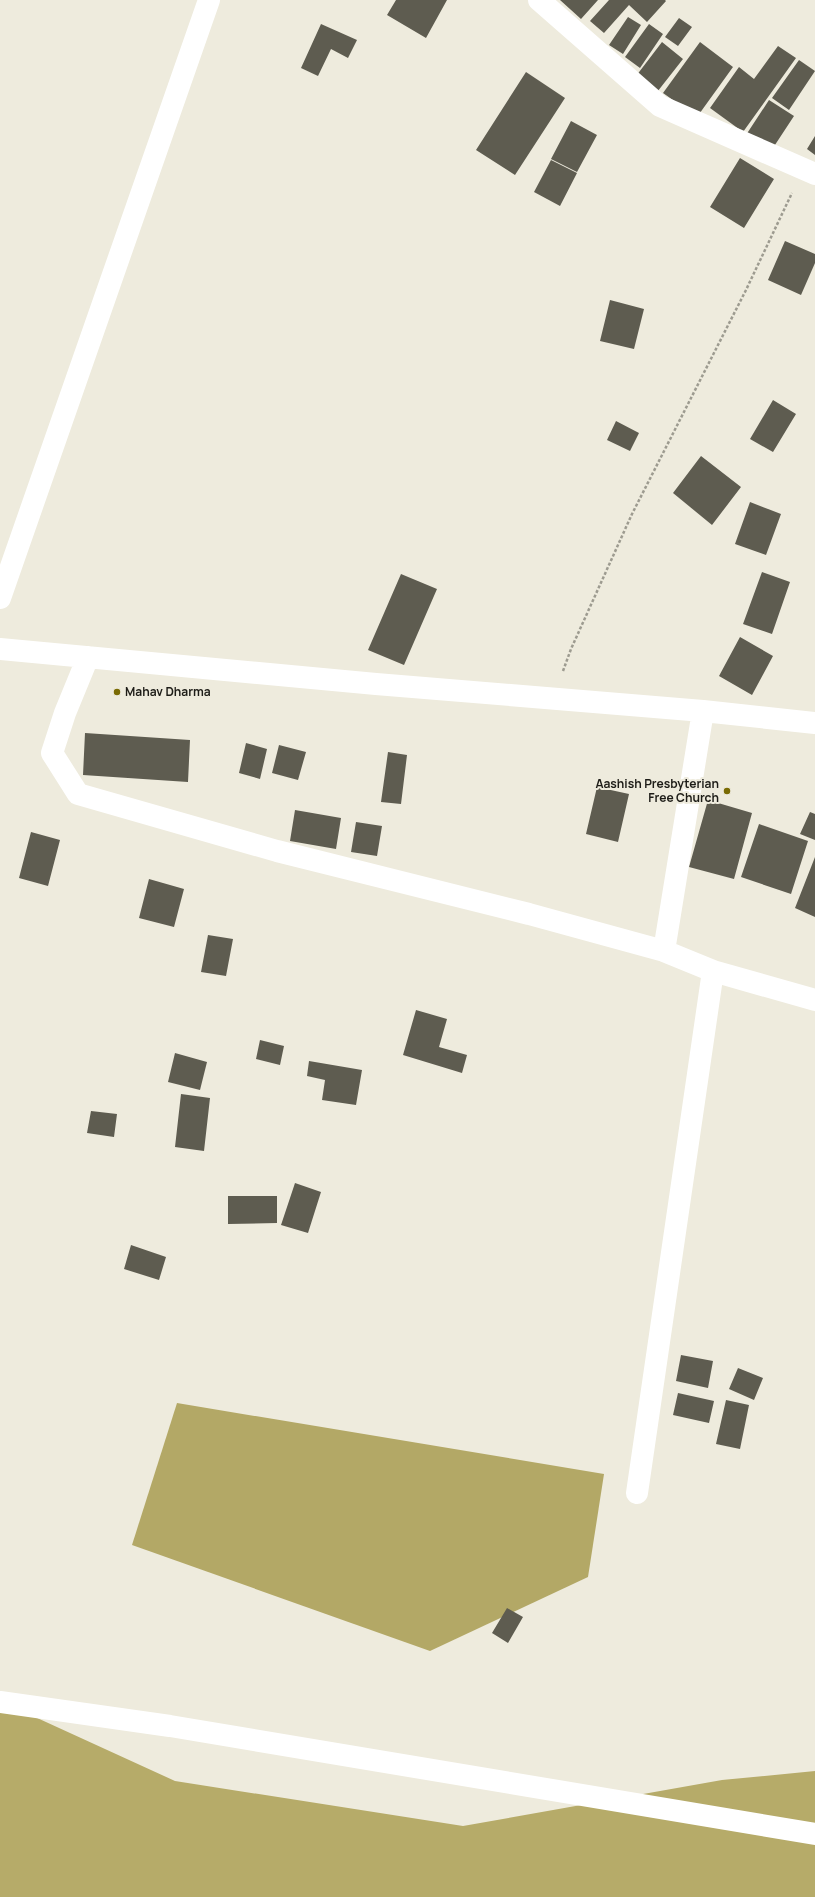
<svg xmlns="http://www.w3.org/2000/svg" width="815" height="1897" font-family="Manrope,sans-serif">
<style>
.forest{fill:#b3a866}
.water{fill:#b6ab69}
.building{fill:#5e5c50}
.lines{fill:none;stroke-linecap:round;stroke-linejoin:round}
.path{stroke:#9d9b90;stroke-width:2.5;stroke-dasharray:3 2;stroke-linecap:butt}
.minor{stroke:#fff;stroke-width:22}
.poi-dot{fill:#7a6b04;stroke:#eeebdd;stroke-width:1.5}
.labels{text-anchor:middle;stroke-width:4;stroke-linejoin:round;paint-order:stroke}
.poi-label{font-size:12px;font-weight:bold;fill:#1d1c17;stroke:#eeebdd;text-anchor:start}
</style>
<rect width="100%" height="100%" fill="#eeebdd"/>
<path class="forest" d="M177,1403L604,1474L588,1577L430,1651L132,1545Z"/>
<path class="water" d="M0,1701L175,1781L463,1826L722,1780L815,1771V1897H0Z"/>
<path class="building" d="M396,0H447L426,38L387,15Z
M560,0H598L581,19Z
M609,0H665L666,1L647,22L629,5L604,33L590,21Z
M628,17L641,25L623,54L609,45Z
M679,18L692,27L678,46L665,37Z
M321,24L357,40L348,58L331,49L318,76L301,68Z
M649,24L663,34L640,68L625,57Z
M662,42L683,59L654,96L633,80Z
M700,42L733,67L697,117L663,93Z
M778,46L796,58L743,132L710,108L739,67L754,79Z
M799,60L815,71L789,110L772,98Z
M526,72L565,98L515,175L476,150Z
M769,100L794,116L771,151L746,135Z
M571,121L597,135L577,172L551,159Z
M815,136V155L807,149Z
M740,158L774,179L744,228L710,207Z
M551,160L577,173L560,206L534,192Z
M785,241L815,254V263L801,295L768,280Z
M610,300L644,309L634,349L600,341Z
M773,400L796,414L773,452L750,439Z
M616,421L639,433L630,451L607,440Z
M701,456L741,487L712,525L673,493Z
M750,502L781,514L766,555L735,544Z
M762,572L790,582L772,634L743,624Z
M401,574L437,589L404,665L368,650Z
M740,637L773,656L752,695L719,676Z
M85,733L190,740L188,782L83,775Z
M246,743L267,749L260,779L239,773Z
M279,745L306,752L298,780L272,773Z
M388,752L407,755L401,804L381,802Z
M597,787L629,794L618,842L586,834Z
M708,800L752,813L734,879L689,867Z
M295,810L341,818L336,849L290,841Z
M810,812L815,814V840L800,834Z
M356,822L382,826L377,856L351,852Z
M759,824L808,841L791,894L741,877Z
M31,832L60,840L48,886L19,878Z
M815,857V917L795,908Z
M149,879L184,889L174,927L139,918Z
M208,935L233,939L226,976L201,972Z
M416,1010L447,1019L439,1047L467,1055L462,1073L403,1055Z
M260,1040L284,1046L280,1065L256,1059Z
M175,1053L207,1062L200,1090L168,1082Z
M309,1061L362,1070L356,1105L322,1100L325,1080L307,1076Z
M181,1094L210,1098L204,1151L175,1147Z
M91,1111L117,1114L114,1137L87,1133Z
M295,1183L321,1192L308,1233L281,1225Z
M228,1196H277V1223L228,1224Z
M131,1245L166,1257L159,1280L124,1269Z
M681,1355L713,1361L708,1388L676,1381Z
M738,1368L763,1378L754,1400L729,1389Z
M678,1393L714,1401L709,1423L673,1415Z
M726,1400L749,1405L740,1449L716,1444Z
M507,1608L523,1617L508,1643L492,1633Z"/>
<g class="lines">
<path class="path" d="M563,671L571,649L632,514L746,290L792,193"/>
<path class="minor" d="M539,0L660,106L815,174
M0,598L209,0
M0,649L376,684L703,711L815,723
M88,657L65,713L52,753L78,794L277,851L529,914L664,951
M703,711L664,951L713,971L815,1000
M637,1493L713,971
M0,1702L170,1726L815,1834"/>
</g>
<g class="poi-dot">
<circle cx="117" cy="692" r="4"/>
<circle cx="727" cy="791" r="4"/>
</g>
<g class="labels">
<g class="poi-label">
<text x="125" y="696">Mahav Dharma</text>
<text x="719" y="788" text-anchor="end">Aashish Presbyterian<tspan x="719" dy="14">Free Church</tspan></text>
</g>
</g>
</svg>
